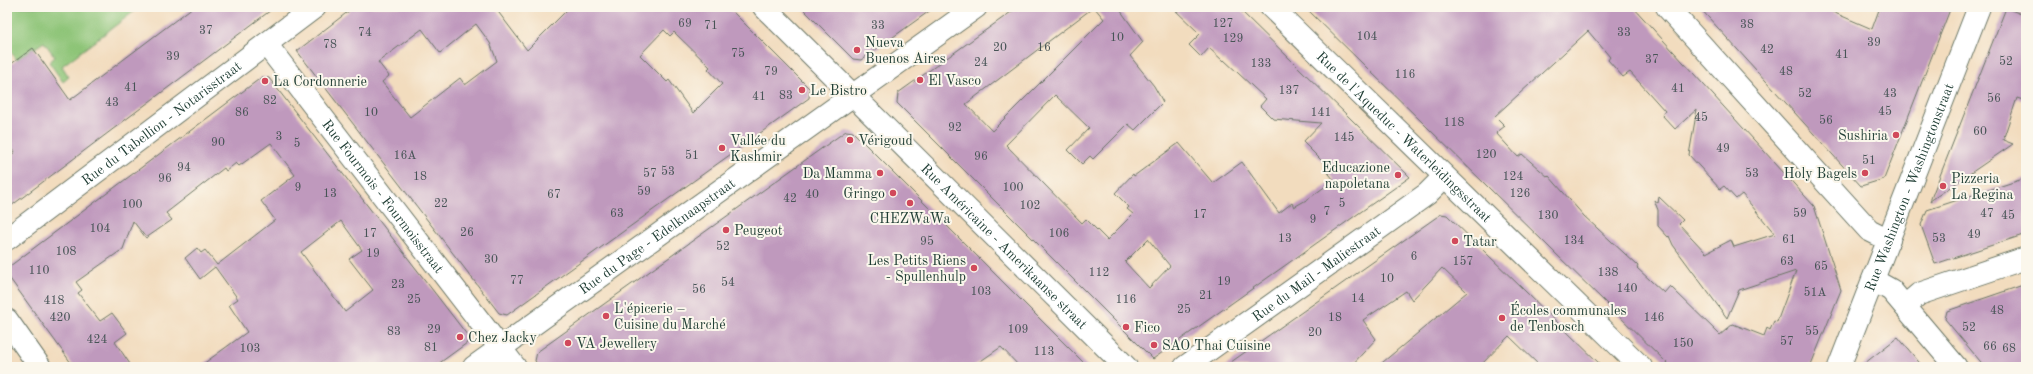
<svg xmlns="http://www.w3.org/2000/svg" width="2033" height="374" font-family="'Old Standard TT',serif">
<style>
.green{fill:#8dc477;stroke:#568056}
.building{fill:#bf99bd;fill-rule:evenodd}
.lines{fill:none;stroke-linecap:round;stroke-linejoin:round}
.minor-casing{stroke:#697564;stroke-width:24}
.major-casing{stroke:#697564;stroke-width:24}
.minor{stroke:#fff;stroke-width:22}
.major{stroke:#fff;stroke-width:22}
.poi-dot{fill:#d1495b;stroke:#fbf7ec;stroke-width:1.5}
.labels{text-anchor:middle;stroke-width:4;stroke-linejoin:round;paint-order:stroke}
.number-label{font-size:12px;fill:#475456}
.poi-label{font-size:14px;fill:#1f3d34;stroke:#fbf7ec;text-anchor:start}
.street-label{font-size:14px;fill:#1f3d34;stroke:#fbf7ec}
</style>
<rect width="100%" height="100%" fill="#fbf7ec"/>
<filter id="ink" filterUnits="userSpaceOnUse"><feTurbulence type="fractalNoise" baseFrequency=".025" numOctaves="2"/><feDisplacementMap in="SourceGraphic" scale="8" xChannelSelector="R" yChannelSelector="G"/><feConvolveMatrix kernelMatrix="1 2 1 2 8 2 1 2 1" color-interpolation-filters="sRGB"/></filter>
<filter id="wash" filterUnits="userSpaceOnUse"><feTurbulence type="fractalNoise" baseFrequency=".012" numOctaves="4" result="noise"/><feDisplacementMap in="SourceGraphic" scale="16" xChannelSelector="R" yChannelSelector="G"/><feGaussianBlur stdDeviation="0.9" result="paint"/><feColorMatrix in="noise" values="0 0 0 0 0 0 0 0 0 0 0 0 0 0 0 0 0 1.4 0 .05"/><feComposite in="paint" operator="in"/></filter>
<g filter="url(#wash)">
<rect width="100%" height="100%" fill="#f2dcbe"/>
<path class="green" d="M7,7H140L62,66L69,77L63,82L49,62L55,57L44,42L17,60L7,47Z"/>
<g id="blocks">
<path class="building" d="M193,7H275L7,209V158L15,152L7,141V67L33,48L70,100Z
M354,7H499L496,9L527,50L570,7H728L810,89L809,98L507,315L499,313L297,51ZM476,24L490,43L497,61L465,85L460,78L410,117L382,82L389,76L378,62L422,29L440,53ZM664,30L670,36L674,32L710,67L708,69L722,84L693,113L669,80L667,82L640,55Z
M801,7H935L861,60L853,59Z
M1018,7H1118L1143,42L1130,56L1154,86L1163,102L1135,130L1128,124L1093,159L1090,156L1082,164L1068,150L1089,128L1055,95L1006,145L1082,223L1086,219L1107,240L1133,214L1127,209L1129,207L1115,193L1133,174L1134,176L1179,143L1213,183L1242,162L1279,213L1292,203L1294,207L1308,199L1334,180L1325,169L1327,166L1303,142L1321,123L1273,119L1260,106L1266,99L1224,60L1223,61L1209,48L1201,57L1189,45L1200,34L1172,7H1237L1410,177L1153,359L897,103L898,93ZM1094,7L1104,19L992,131L966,104ZM1148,239L1170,266L1149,288L1125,262Z
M1305,7H1633L1814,206L1841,290L1810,367H1671ZM1588,31L1610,57L1608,60L1623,77L1630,72L1665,111L1662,115L1675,129L1697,109L1689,155L1720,189L1724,186L1736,199L1742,194L1775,234L1734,247L1731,240L1706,253L1679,224L1683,220L1659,197L1658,203L1654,200L1658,210V226L1668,237L1669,236L1673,245L1727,318L1739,290L1796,271L1777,322L1774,321L1770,330L1767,328L1764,336L1733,324L1720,335L1670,286L1664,293L1637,268L1638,266L1624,253L1584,216L1549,176L1548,177L1522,154L1518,157L1496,133L1505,126L1495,116Z
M1699,7H1821L1872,29L1880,7H1951L1884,179L1861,186Z
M2006,8L2026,16V101L2017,98L2003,140L2013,144L1930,201Z
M262,77L269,78L468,336L467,343L434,367H199L247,332L229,305L238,299L215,267L200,279L185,258L197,248L201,253L205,250L217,265L275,220L261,201L295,175L271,143L239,166L236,163L226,171L224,168L166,213L172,220L146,238L133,221L123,249L76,282L82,290L78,293L100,321L112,313L127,333L115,342L132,367H74L8,276L10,266ZM341,221L362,250L349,259L373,290L345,312L301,252Z
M846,131L853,132L1088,367H1020L1001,347L972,367H540L535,361L537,352Z
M2026,178V234L1935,264L1921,225L1927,210Z
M1441,214L1447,215L1603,367H1541L1509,336L1479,367H1377L1467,292L1442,268L1412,300L1406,291L1363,320L1376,339L1350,367H1224Z
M2026,284V367H1985L1945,319L1947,311Z
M1898,337L1923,367H1860Z"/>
</g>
</g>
<g filter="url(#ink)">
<use href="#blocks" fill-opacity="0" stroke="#697564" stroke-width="1"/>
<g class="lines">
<defs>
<g id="minor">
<path id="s1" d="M764,7L1126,367"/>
<path id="s2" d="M1271,7L1641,367"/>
<path d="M1667,7L1869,230L1889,240"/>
<path id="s3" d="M266,44L515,367"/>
<path id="s4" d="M7,239L315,7"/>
<path d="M1873,280L1891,290L1956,367"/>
<path d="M1905,306L1919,294L2026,258"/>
<path id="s5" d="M474,367L976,7"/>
<path id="s6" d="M1185,367L1427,194L1444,177"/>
<path id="s7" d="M1839,367L1979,7"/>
</g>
<path id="major" d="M7,320L40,367"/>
</defs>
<use href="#minor" class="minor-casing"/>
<use href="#major" class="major-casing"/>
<use href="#minor" class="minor"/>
<use href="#major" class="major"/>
</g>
</g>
<g class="poi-dot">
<circle cx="857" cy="50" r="4"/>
<circle cx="920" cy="80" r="4"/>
<circle cx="265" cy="81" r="4"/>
<circle cx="802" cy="90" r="4"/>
<circle cx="1896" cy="135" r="4"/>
<circle cx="850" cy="140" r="4"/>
<circle cx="722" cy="148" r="4"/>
<circle cx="880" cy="173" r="4"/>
<circle cx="1865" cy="173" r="4"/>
<circle cx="1398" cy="175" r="4"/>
<circle cx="1943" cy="186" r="4"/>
<circle cx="893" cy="193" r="4"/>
<circle cx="910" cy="203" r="4"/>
<circle cx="726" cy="230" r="4"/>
<circle cx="1455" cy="241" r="4"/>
<circle cx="974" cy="268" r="4"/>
<circle cx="606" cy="316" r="4"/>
<circle cx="1502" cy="318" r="4"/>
<circle cx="1126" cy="327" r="4"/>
<circle cx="460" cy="337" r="4"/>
<circle cx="568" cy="343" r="4"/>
<circle cx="1154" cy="345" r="4"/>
</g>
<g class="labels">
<g class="number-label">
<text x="685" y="27">69</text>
<text x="1223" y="27">127</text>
<text x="1747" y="28">38</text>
<text x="711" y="29">71</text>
<text x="878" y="29">33</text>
<text x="206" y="34">37</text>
<text x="365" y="36">74</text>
<text x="1624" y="36">33</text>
<text x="1367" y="40">104</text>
<text x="1117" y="41">10</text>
<text x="1233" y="42">129</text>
<text x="1874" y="46">39</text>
<text x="330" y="48">78</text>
<text x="1000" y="51">20</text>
<text x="1044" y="51">16</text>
<text x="1767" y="53">42</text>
<text x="738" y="57">75</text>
<text x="1842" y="58">41</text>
<text x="173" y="60">39</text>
<text x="1652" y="63">37</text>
<text x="2006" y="65">52</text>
<text x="981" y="66">24</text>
<text x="1261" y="67">133</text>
<text x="771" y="75">79</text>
<text x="1786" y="75">48</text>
<text x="1405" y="78">116</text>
<text x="131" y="91">41</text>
<text x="1678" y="92">41</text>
<text x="1289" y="94">137</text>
<text x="1805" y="97">52</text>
<text x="1890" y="97">43</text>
<text x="786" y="99">83</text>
<text x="759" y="100">41</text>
<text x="1994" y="102">56</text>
<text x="270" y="104">82</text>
<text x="112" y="106">43</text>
<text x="1885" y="115">45</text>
<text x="242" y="116">86</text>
<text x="371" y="116">10</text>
<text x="1321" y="116">141</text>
<text x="1701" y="121">45</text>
<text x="1826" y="124">56</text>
<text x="1454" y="126">118</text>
<text x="955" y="131">92</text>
<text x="1980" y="135">60</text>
<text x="279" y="140">3</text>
<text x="1344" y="141">145</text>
<text x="218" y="146">90</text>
<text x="297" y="147">5</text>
<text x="1723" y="152">49</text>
<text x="1486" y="158">120</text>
<text x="405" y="159">16A</text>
<text x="692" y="159">51</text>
<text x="981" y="160">96</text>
<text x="1869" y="164">51</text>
<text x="184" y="171">94</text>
<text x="668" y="175">53</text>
<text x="650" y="177">57</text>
<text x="1752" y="177">53</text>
<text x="420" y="180">18</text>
<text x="1513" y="180">124</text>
<text x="165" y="182">96</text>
<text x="298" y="191">9</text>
<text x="1013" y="191">100</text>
<text x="644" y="195">59</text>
<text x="330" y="197">13</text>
<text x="1520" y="197">126</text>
<text x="554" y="198">67</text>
<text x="812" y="198">40</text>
<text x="790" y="202">42</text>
<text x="441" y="207">22</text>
<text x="1342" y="207">5</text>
<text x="132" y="208">100</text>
<text x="1030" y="209">102</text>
<text x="1327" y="215">7</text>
<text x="617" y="217">63</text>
<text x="1800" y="217">59</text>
<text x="1987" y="217">47</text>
<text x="1200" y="218">17</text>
<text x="1548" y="219">130</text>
<text x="2008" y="219">45</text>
<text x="1313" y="223">9</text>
<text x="100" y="232">104</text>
<text x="467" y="236">26</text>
<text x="370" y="237">17</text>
<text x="1059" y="237">106</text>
<text x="1974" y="238">49</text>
<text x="1285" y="242">13</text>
<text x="1939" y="242">53</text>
<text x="1789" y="243">61</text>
<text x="1574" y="244">134</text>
<text x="927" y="245">95</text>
<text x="723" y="250">52</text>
<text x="66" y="255">108</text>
<text x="373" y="257">19</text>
<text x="1414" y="260">6</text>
<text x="491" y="263">30</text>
<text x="1463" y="265">157</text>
<text x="1787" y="265">63</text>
<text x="1821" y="270">65</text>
<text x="39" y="274">110</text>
<text x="1099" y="276">112</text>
<text x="1608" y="276">138</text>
<text x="1387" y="282">10</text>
<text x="517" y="284">77</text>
<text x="1224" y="285">19</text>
<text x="728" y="286">54</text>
<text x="398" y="288">23</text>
<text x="1627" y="292">140</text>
<text x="699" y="293">56</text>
<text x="981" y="295">103</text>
<text x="1815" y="296">51A</text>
<text x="1206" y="299">21</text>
<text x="1358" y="302">14</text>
<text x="414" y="303">25</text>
<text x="1126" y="303">116</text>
<text x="54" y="304">418</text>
<text x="1184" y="313">25</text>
<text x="1997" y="314">48</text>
<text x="60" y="321">420</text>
<text x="1335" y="321">18</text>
<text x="1654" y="321">146</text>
<text x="1969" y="331">52</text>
<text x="434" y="333">29</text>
<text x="1018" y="333">109</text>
<text x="394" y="335">83</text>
<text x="1812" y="335">55</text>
<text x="1315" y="336">20</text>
<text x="97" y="343">424</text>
<text x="1787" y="345">57</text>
<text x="1683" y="347">150</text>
<text x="1990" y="350">66</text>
<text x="431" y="351">81</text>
<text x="250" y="352">103</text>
<text x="2009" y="352">68</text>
<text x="1044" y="355">113</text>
</g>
<g class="poi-label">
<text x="865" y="47">Nueva<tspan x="865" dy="16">Buenos Aires</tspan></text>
<text x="928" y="85">El Vasco</text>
<text x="273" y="86">La Cordonnerie</text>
<text x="810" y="95">Le Bistro</text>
<text x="1888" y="140" text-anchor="end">Sushiria</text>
<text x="730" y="145">Vallée du<tspan x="730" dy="16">Kashmir</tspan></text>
<text x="858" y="145">Vérigoud</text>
<text x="1390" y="172" text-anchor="end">Educazione<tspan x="1390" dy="16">napoletana</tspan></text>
<text x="872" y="178" text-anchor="end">Da Mamma</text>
<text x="1857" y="178" text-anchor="end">Holy Bagels</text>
<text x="1951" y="183">Pizzeria<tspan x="1951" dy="16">La Regina</tspan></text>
<text x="885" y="198" text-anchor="end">Gringo</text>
<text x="910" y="223" text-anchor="middle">CHEZWaWa</text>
<text x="734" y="235">Peugeot</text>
<text x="1463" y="246">Tatar</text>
<text x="966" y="265" text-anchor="end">Les Petits Riens<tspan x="966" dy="16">- Spullenhulp</tspan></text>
<text x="614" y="313">L'épicerie –<tspan x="614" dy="16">Cuisine du Marché</tspan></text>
<text x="1510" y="315">Écoles communales<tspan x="1510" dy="16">de Tenbosch</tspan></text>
<text x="1134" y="332">Fico</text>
<text x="468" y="342">Chez Jacky</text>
<text x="576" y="348">VA Jewellery</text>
<text x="1162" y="350">SAO Thai Cuisine</text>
</g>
<g class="street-label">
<text dy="5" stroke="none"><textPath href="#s4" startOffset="193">Rue du Tabellion - Notarisstraat</textPath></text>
<text dy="5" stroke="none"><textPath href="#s2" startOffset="186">Rue de l'Aqueduc - Waterleidingsstraat</textPath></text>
<text dy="5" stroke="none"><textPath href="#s7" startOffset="193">Rue Washington - Washingtonstraat</textPath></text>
<text dy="5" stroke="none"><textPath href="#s3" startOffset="192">Rue Fourmois - Fourmoisstraat</textPath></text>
<text dy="5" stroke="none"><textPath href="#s5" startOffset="225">Rue du Page - Edelknaapstraat</textPath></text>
<text dy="5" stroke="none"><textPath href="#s1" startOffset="339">Rue Américaine - Amerikaanse straat</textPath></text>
<text dy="5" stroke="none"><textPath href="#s6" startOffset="161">Rue du Mail - Maliestraat</textPath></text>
</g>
</g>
<rect width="2033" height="374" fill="none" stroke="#fbf7ec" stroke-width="24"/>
</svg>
